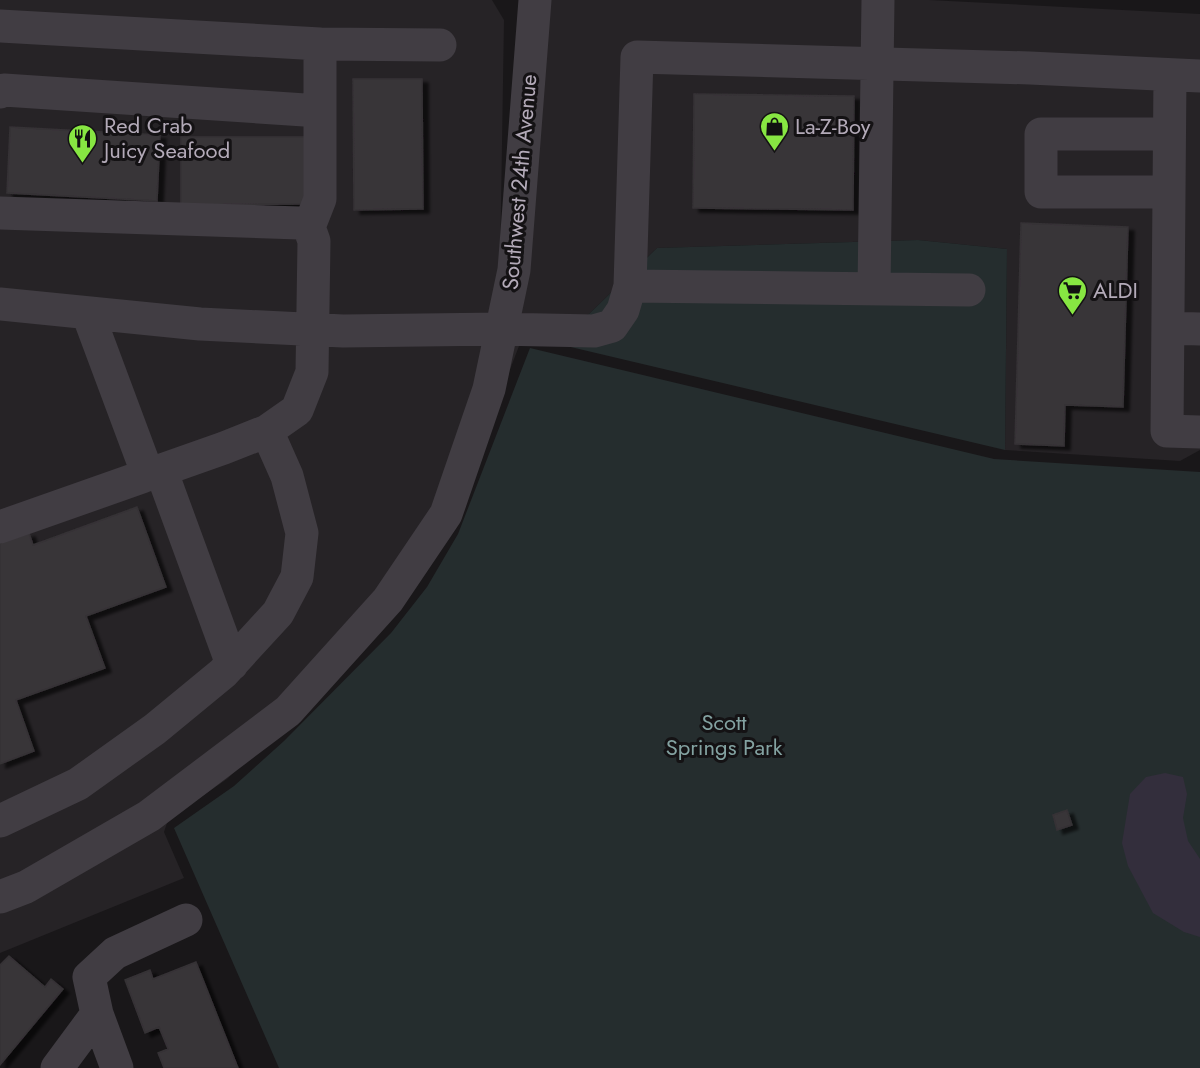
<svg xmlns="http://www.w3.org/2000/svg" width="1200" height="1068" font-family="Jost,sans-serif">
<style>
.built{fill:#262326}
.green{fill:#252d2e}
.water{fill:#332e3c}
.building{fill:#383438;stroke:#353135;stroke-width:1.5;filter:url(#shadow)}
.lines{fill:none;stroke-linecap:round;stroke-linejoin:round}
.minor{stroke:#413d43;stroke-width:33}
.labels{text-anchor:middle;stroke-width:6;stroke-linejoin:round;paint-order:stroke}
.poi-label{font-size:22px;fill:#b3aab8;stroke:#141214;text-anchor:start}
.street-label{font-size:22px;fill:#b3aab8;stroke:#141214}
.park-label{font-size:22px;fill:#83a2a1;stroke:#141214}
</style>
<defs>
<filter id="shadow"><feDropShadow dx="6" dy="4" stdDeviation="1.5" flood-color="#0009"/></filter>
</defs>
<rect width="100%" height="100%" fill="#191719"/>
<path class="built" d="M0,0H492L504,20L500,269L476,387L434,509L377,594L279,702L142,806L0,885Z
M548,0H929L1200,14V450L1180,461L1005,450L1007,249L918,240L657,248L558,344L519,346L501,393Z
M270,739L227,779L168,820L164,832L184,878L0,953V909Z"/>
<path class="green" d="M918,240L1007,249L1005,450L558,344L657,248Z
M530,348L994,459L1200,472V1068H279L174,828L234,786L284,741L391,633L427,587L458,534Z"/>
<path class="water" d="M1165,773L1183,777L1187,794L1183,818L1188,841L1200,859V937L1184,932L1153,913L1128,866L1122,843L1130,794L1146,777Z"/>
<path class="building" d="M353,79H422L423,209L354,210Z
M694,94L854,96L853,210L693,208Z
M10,127L160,135L157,201L7,193Z
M181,137H305V204L181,205Z
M1021,223L1128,227L1123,407L1065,405L1064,446L1015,444Z
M137,507L166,587L86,616L105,668L16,700L34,751L0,764V543L29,533L33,545Z
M1067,810L1072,825L1057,830L1053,815Z
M9,956L45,987L51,979L63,989L0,1065V965Z
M196,962L238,1068H164L158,1053L168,1049L159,1027L145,1033L125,980L150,970L153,979Z"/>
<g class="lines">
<path class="minor" d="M0,26L320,44V199L309,227
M320,44L440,45
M1170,75L1167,431L1200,432
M0,92L4,90L320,111
M1169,192H1041V134H1169
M0,213L300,223L309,227L314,241L312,372L297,410L267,431L224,448L0,527
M630,286L969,290
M874,289L878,0
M0,304L200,324L343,331L501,329L594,331L612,326L623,310L630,286L637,57L1030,68L1200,76
M88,314L148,475
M1168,328L1200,329
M161,470L232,664
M0,821L78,784L155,729L223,673L278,613L297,577L302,533L287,476L267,431
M0,897L26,887L149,816L288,711L388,600L446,514L489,389L514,270L535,0
M97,1014L89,977L115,953L186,920
M57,1068L97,1014L117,1068"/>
</g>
<defs>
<symbol id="shop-pin" viewBox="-11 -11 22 30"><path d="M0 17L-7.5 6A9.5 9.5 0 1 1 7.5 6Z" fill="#87e642" stroke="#141214"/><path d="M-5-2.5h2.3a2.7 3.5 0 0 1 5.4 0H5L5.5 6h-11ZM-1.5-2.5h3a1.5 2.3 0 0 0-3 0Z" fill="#111"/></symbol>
<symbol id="restaurant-pin" viewBox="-11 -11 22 30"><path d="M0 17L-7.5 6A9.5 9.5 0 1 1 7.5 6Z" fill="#87e642" stroke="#141214"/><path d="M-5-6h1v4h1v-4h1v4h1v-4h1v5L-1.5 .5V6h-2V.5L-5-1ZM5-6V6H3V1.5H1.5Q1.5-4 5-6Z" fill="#111"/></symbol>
<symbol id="supermarket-pin" viewBox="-11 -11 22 30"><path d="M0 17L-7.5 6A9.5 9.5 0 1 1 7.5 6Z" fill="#87e642" stroke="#141214"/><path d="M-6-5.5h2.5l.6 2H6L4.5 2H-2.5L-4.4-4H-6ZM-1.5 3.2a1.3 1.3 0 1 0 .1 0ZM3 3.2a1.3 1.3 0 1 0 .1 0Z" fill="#111"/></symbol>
</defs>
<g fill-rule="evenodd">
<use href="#shop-pin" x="758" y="110" width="33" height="45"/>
<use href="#restaurant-pin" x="66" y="122" width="33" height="45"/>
<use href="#supermarket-pin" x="1056" y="274" width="33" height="45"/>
</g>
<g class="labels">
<g class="poi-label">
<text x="104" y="133">Red Crab<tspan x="104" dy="25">Juicy Seafood</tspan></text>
<text x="795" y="134">La-Z-Boy</text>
<text x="1093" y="298">ALDI</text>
</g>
<g class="street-label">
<text transform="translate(519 182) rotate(-85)" y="8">Southwest 24th Avenue</text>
</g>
<g class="park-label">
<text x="724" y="730">Scott<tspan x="724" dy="25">Springs Park</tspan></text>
</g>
</g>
</svg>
